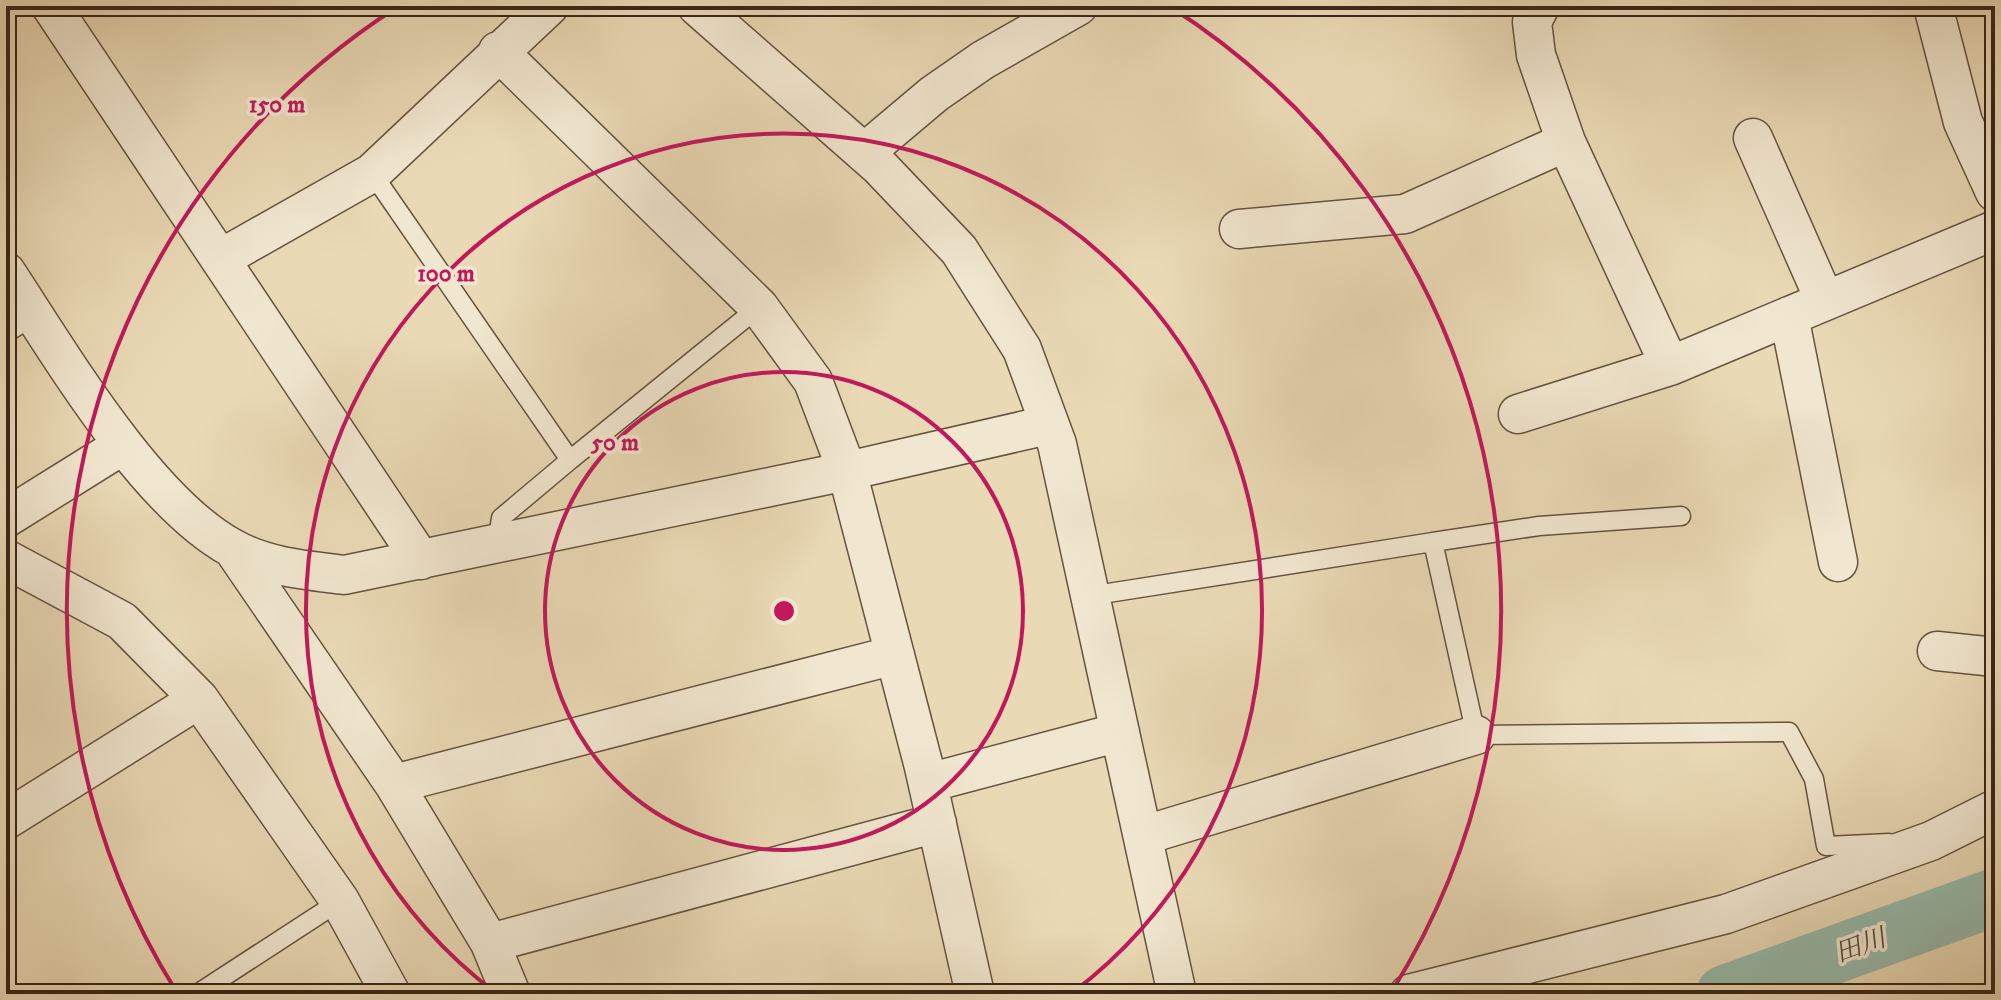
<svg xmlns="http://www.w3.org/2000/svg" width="2001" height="1000" font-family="'IM FELL DW Pica','Noto Serif JP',serif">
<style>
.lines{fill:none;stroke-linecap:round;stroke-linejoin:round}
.river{stroke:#97baab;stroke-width:58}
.service-casing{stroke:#66533f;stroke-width:21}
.minor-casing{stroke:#66533f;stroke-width:41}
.service{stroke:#f1e6cf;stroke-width:18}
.minor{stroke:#f1e6cf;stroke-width:38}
.ring{fill:none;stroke:#c2185b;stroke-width:4}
.labels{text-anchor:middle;stroke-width:7;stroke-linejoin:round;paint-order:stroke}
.water-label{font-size:26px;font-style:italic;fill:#514b3d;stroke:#f1e6cf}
.centre{fill:#c2185b;stroke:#f1e6cf;stroke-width:4}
.ring-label{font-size:24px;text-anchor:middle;font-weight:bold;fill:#c2185b;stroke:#f1e6cf;stroke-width:7;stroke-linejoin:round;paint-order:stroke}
</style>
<rect width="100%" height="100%" fill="#e9d9b5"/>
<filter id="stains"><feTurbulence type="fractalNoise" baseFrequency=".0025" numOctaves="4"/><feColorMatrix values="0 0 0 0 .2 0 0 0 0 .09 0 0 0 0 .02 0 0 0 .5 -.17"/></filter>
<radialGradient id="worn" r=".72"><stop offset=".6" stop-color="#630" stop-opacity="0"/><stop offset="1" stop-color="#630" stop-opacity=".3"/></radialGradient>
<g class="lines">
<path class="river" d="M1725,994L1995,897"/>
<defs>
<path id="service" d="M372,173L570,460L501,518L497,544
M6,333L35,315
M570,460L759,307
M1433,542L1539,526L1681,516
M1089,596L1433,542L1476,735L1789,732L1814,779L1826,846L1889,843
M197,994L340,901"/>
<path id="minor" d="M51,6L421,560
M697,6L879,166L959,250L1022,349L1057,444L1177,994
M1540,6L1532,22L1536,55L1566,142L1670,366
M1933,6L1963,122L1995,192
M498,51L759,307L813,381L847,471L924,767L975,994
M1753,138L1825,301
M864,153L934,94L983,60L1078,6
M1239,229L1405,214L1566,142
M220,259L372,173L549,6
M6,272C60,354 146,501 232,548C266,567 305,570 344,575L847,471L1048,425
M1789,316L1838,562
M1518,414L1670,366L1995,230
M6,518L123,445
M233,549L394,784L490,943L511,994
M6,559L122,621L199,699L340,901L391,994
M1937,651L1995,657
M928,783L1120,732
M394,784L895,655
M6,820L199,699
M1145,835L1476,735
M490,943L937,823
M1409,994L1726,914L1931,841L1995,809"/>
</defs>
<use href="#service" class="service-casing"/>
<use href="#minor" class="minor-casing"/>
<use href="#service" class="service"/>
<use href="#minor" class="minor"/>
</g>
<g class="ring">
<circle cx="784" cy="611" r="239"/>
<path d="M496 993A478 478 0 1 1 1072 993"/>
<path d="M176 991A717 717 0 0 1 399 6M1169 6A717 717 0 0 1 1392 991"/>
</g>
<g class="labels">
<g class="water-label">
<text transform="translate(1860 945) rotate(-20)" y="9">田川</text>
</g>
</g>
<circle cx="784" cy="611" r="12" class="centre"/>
<g class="ring-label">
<text x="277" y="112">150 m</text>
<text x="446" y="281">100 m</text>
<text x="615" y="450">50 m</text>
</g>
<rect width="2001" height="1000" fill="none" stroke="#e9d9b5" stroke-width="32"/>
<rect x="8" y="8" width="1985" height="984" fill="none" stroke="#3a2618" stroke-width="4"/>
<rect x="16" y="16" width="1969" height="968" fill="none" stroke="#3a2618" stroke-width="2"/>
<rect width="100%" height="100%" filter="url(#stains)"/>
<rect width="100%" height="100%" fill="url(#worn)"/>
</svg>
